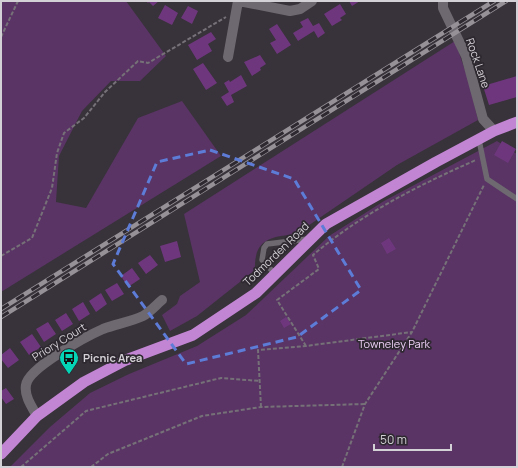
<svg xmlns="http://www.w3.org/2000/svg" width="518" height="468" font-family="Manrope,sans-serif">
<style>
.green{fill:#593464}
.building{fill:#6e377d}
.lines{fill:none;stroke-linecap:round;stroke-linejoin:round}
.path{stroke:#767178;stroke-width:2;stroke-dasharray:4 2;stroke-linecap:butt}
.service{stroke:#6e6870;stroke-width:5.5}
.minor{stroke:#6e6870;stroke-width:10}
.trunk{stroke:#c285d4;stroke-width:11}
.rail-casing{stroke:#959197;stroke-width:4.5}
.rail{stroke:#2e2830;stroke-width:3;stroke-dasharray:9;stroke-linecap:butt}
.marked{fill:none;stroke:#5d7cd7;stroke-width:3;stroke-dasharray:8 5;stroke-linejoin:round}
.labels{text-anchor:middle;stroke-width:3.5;stroke-linejoin:round;paint-order:stroke}
.street-label{font-size:11px;fill:#d4d1d6;stroke:#2e2830}
.park-label{font-size:11px;fill:#efd1f8;stroke:#2e2830}
.poi-label{font-size:11px;font-weight:bold;fill:#d4d1d6;stroke:#2e2830;text-anchor:start}
</style>
<rect width="100%" height="100%" fill="#38323a"/>
<path class="green" d="M1,1H126L166,56L140,81H111L82,111L59,156L56,202L86,208L138,118L182,101L221,156L1,292Z
M455,41L468,79L478,120L397,165L296,234C270,237 254,239 255,270L197,316L170,331L162,315L177,304L180,296L200,282L184,214Z
M497,141L517,154V467H10L50,427L90,393L129,374L197,346L246,315L329,236L384,201Z"/>
<path class="building" d="M146,1H159L153,6L149,2L148,3Z
M349,1H360L352,6Z
M340,4L346,14L340,18L342,20L332,26L324,14Z
M165,5L178,13L172,25L158,18Z
M188,6L198,11L192,24L181,18Z
M308,18L313,26L319,23L325,33L318,38L314,31L298,41L293,33L303,27L300,22Z
M277,24L291,45L277,54L270,43L276,40L269,29Z
M211,32L216,39L208,44L212,51L197,60L188,45Z
M260,55L266,64L260,68L261,70L252,76L244,62Z
M203,63L217,83L206,90L193,69Z
M241,75L247,86L231,95L234,102L227,106L221,97L229,92L224,83L229,80L230,82Z
M517,76V97L489,105L483,86Z
M502,141L516,149L508,163L494,155Z
M389,238L396,249L387,254L381,243Z
M177,241L181,257L165,262L160,246Z
M150,255L158,265L146,274L138,263Z
M132,268L140,279L128,287L121,276Z
M117,283L124,294L112,301L105,290Z
M101,293L107,304L96,312L89,301Z
M83,302L90,314L79,321L72,309Z
M66,313L73,324L62,331L55,320Z
M286,317L291,324L284,328L280,321Z
M48,322L56,334L44,342L36,329Z
M32,334L41,347L29,355L20,342Z
M10,348L19,360L8,368L1,359V355Z
M6,388L14,399L6,404L1,397V391Z"/>
<g class="lines">
<path class="path" d="M1,37L18,1
M1,256L32,238L52,188L57,153L64,133L84,118L105,92L138,61L148,63L226,17
M306,346L277,300L319,269L313,255C361,214 419,185 476,160
M261,407L258,350L306,346L412,332
M21,467L86,411L221,378L260,381
M91,467L108,454L202,416L261,407L365,404
M342,467L365,404L412,332L484,185"/>
<path class="service" d="M479,140L487,179L517,199
M275,274L262,260L264,248L267,244L308,239"/>
<path class="minor" d="M239,1L290,11L300,9L312,1
M443,1V8L466,56L483,119L494,131
M228,57L238,1
M37,416C32,407 24,396 26,385C28,368 87,336 103,329C116,324 130,322 143,316C150,312 156,305 162,300"/>
<path class="trunk" d="M1,454L37,416L84,382L126,360L193,335L256,293L326,224L436,162L494,131L517,122"/>
<defs>
<path id="rail" d="M1,309L494,1
M1,317L506,1"/>
</defs>
<use href="#rail" class="rail-casing"/>
<use href="#rail" class="rail"/>
</g>
<path class="marked" d="M210,150L294,179L361,290L297,337L186,364L113,264L157,162Z"/>
<defs>
<symbol id="bus-pin" viewBox="-11 -11 22 30"><path d="M0 17L-7.5 6A9.5 9.5 0 1 1 7.5 6Z" fill="#03d5b6" stroke="#2e2830"/><path d="M-5-6H5V4H4V6H2V4H-2V6H-4V4H-5ZM-3.5-4V0h7V-4ZM-3.5 1.2v1.5H-2V1.2ZM2 1.2v1.5H3.5V1.2Z" fill="#111"/></symbol>
</defs>
<g fill-rule="evenodd">
<use href="#bus-pin" x="58" y="347" width="22" height="30"/>
</g>
<g class="labels">
<g class="street-label">
<text transform="translate(478 63) rotate(71)" y="4">Rock Lane</text>
<text transform="translate(276 254) rotate(-44)" y="4">Todmorden Road</text>
<text transform="translate(59 342) rotate(-32)" y="4">Priory Court</text>
</g>
<g class="park-label">
<text x="394" y="348">Towneley Park</text>
</g>
<g class="poi-label">
<text x="83" y="362">Picnic Area</text>
</g>
</g>
<rect width="518" height="468" fill="none" stroke="#d4d1d6" stroke-width="4"/>
<path d="M374 444v6h77v-6" fill="none" stroke="#d4d1d6" stroke-width="2"/>
<text x="380" y="444" font-size="12" fill="#d4d1d6" stroke="#2e2830" stroke-width="3" paint-order="stroke">50 m</text>
</svg>
